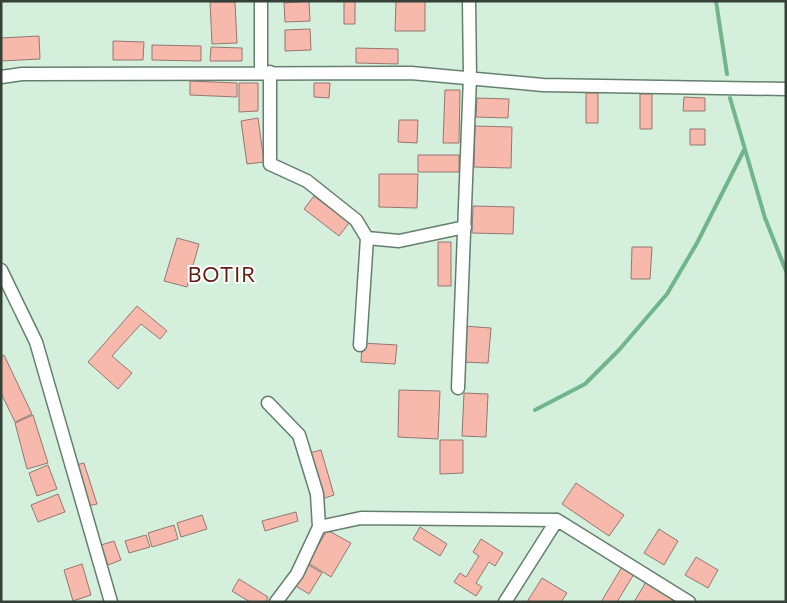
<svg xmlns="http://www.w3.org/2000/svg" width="787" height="603" font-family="Commissioner,sans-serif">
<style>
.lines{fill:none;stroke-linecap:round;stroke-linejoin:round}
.stream{stroke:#71b58c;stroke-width:4}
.building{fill:#f6b9ab;stroke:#957770}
.minor-casing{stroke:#657f6e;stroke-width:15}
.minor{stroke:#fff;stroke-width:12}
.labels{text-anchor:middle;stroke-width:4;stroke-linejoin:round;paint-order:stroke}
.quarter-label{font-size:21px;letter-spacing:1px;fill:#621f11;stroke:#fff}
</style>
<rect width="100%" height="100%" fill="#d4f0dd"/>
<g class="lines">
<path class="stream" d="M716,1L727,74
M730,98L765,218L786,271
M535,410L585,384L619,350L667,294L697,243L744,150"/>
</g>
<path class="building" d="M309,1L310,21L285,22L284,3Z
M344,1H355V24H344Z
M396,1H425V31H395Z
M210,2H235L237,43L212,44Z
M310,29L311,50L285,51V30Z
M39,36L40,59L1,61V38Z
M113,41L144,42L143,60H113Z
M152,45L201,46V61L152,60Z
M211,47L242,48V61H210Z
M356,48L398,49V64L356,63Z
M190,81L237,83V97L190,95Z
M239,83H258V111L239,112Z
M314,83H330L329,98L314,97Z
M445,90H460L459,143H443Z
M586,93H598V123H586Z
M640,94H652V129H640Z
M684,97L705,98V111H683Z
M477,98L509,99L508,118L476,117Z
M258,118L264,162L247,164L241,121Z
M399,120H418L417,143L398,142Z
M475,126L512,127L511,168L474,167Z
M690,129H705V145H690Z
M418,155H459V172H418Z
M379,174H418L417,208L379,207Z
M314,196L349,223L339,236L304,209Z
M473,206L514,207L513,234L472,233Z
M177,238L199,244L187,287L164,281Z
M438,242H451V286H438Z
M632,247H652L650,279H631Z
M137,306L167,331L160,339L141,324L112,356L132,373L118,389L88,362Z
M464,326L491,328L488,363L462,362Z
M362,343L397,345L395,364L361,362Z
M4,355L32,414L15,422L1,393V357Z
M399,390L440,391L438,439L398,437Z
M464,393L488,394L486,437L462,436Z
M33,415L48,463L27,469L15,423Z
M440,440H463V473L440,474Z
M321,450L334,495L322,499L309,453Z
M84,463L97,504L88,506L76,465Z
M48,465L57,489L37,496L29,473Z
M576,483L624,515L609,536L562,504Z
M58,494L65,512L38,522L31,505Z
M296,512L298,521L265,531L262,521Z
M202,515L207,529L181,537L177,523Z
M174,525L178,539L152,547L148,533Z
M420,527L447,544L440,556L413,539Z
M659,529L678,541L664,565L644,553Z
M327,530L351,543L331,577L308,563Z
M146,535L150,547L129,553L125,541Z
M481,539L503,553L495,566L489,562L476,583L482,587L476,596L454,582L460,573L466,577L479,556L473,552Z
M114,541L121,560L108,565L101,545Z
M696,557L718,570L708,588L685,575Z
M82,564L91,595L73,601L64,570Z
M307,564L322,573L309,594L294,585Z
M622,567L634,574L617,602H601Z
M542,578L567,593L561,602H527Z
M239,579L268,597L266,602H250L232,591Z
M646,582L674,599L672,602H634Z"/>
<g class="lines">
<defs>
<path id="minor" d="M261,1V72
M270,72V164L307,181L356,220L367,238L360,345
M1,77L22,74L411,73L543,85L786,89
M367,238L399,241L465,227
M1,270L36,342L111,602
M458,388L470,77L469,1
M268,403L299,435L317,494L319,527L297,574L276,602
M319,527L361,518L557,520L689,602
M505,602L557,520"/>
</defs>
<use href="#minor" class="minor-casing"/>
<use href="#minor" class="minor"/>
</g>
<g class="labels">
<g class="quarter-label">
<text x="222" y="282">BOTIR</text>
</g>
</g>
<rect width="787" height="603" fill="none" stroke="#344038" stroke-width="5"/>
</svg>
